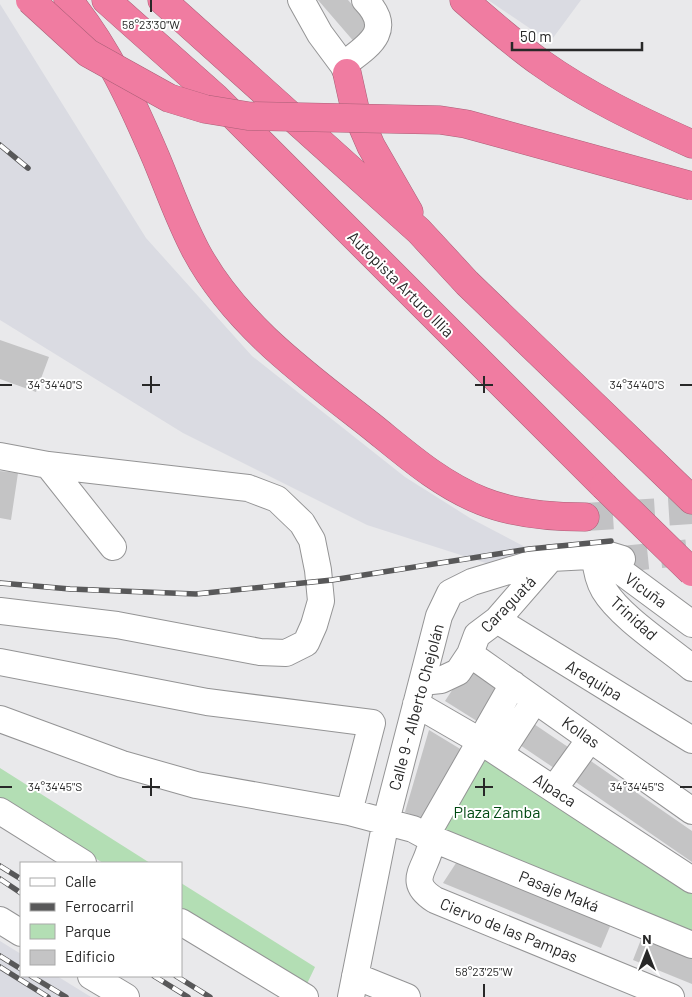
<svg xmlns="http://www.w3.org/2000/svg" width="692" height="997" font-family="Barlow,sans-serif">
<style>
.built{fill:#dadbe2}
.green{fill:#b3deb4}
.building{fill:#c4c4c5}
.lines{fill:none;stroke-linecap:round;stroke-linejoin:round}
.minor-tunnel{stroke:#c2c2c4;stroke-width:26;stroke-dasharray:26 13;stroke-linecap:butt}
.highway-tunnel{stroke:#c2c2c4;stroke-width:28;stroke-dasharray:28 14;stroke-linecap:butt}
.minor-casing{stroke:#949495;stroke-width:28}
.highway-casing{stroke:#aa5f77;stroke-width:29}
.minor{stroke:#fff;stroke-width:26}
.highway{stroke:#f07ca1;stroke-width:28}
.rail-casing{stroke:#585859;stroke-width:5.5}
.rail{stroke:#fff;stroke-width:4;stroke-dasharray:11;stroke-linecap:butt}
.highway-bridge-casing{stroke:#aa5f77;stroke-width:29;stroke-linecap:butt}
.highway-bridge{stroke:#f07ca1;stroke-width:28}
.ticks{fill:none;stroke:#282828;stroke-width:2}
.labels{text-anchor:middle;stroke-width:4;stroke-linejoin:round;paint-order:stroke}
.street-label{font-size:16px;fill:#282828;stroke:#fff}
.park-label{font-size:16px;fill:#004912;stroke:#fff}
.ticks-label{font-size:12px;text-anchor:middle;fill:#282828;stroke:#fff;stroke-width:4;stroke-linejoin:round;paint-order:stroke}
</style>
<rect width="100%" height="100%" fill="#e9e9eb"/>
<path class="built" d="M488,0H581L550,42Z
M0,4L146,238L252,356L405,477L470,518L529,549L520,574L367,525L183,433L0,320Z
M0,941L21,954V976H57L91,997H0Z"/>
<path class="green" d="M479,754L692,888V941L441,832Z
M0,768L150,863H103L0,799Z
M181,883L315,967L305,988L181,912Z"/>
<path class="building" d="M318,0H348L373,29L356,44Z
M0,340L49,357L36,392L0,379Z
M0,471L18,473L11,520L0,518Z
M472,660L501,682L480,723L445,701Z
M528,720L568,747L554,768L514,741Z
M429,730L462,750L423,819L405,812Z
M585,757L692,831V862L570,778Z
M458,860L611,924L601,948L443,883Z
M642,937L692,957V984L633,960Z"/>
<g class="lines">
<path class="minor-tunnel" d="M622,559L692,552"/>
<path class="highway-tunnel" d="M585,517L692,510"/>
<defs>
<path id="minor" d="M301,0L320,34L343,65L347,73
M343,65C368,46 395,31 365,0
M0,456L48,465L113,547
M600,556L692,624
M595,557C596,568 598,580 604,590C620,617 667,647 692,668
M0,611L117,625L260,652L286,653L306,643L314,625L321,601L318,570L312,540L302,523L277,499L248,488L48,465
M497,620L692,740
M470,654L692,811
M0,662L207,702L372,723L349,812
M422,682L441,680L458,672L470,654L477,635L497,620L551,558
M513,684L426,836L692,945
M416,704L480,741L692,880
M0,719L122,764L196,785L349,812L413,829L426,836L431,844C427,869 405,881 435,900L671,997
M500,754L535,700
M554,789L590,739
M0,811L83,863
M0,920L21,933
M181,922L305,997
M91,976L126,997
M355,976L407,997
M351,997L386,821L439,616L450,593L472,582L551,558L609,555L622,559"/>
<path id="highway" d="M68,0C107,47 132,102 156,158C169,189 180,221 196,251C235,324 306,375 370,425C405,453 439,484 482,501C514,514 550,517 585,517
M106,0L215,97L604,486
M162,0L419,231L467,283L692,500
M464,0C489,22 514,44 541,63C587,96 640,121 692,144
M347,73L355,109L371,146L409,212"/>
</defs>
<use href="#minor" class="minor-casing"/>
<use href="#highway" class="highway-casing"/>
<use href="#minor" class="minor"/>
<use href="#highway" class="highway"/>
<defs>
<path id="rail" d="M0,145L28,168
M0,583L70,589L196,594L332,580L529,549L611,541
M0,866L21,879
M0,879L21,893
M0,956L21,969
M0,967L48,997
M31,976L66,997
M154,976L188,997
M176,976L210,997"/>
</defs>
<use href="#rail" class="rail-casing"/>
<use href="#rail" class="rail"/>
<defs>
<path id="highway-bridge" d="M30,0L88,53L169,98L205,109L248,116L440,120L466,124L692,186
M604,486L692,572"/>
</defs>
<use href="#highway-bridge" class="highway-bridge-casing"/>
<use href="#highway-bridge" class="highway-bridge"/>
</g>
<path class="ticks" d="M151,0V12M151,376V393M484,376V393M0,385H12M142,385H160M475,385H493M680,385H692M151,778V796M484,778V796M0,787H12M142,787H160M475,787H493M680,787H692M484,984V997"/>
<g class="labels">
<g class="street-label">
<text transform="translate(401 284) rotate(45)" y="6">Autopista Arturo Illia</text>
<text transform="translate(646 590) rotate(36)" y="6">Vicuña</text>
<text transform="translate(508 604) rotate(-46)" y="6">Caraguatá</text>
<text transform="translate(634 618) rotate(42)" y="6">Trinidad</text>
<text transform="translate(594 680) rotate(31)" y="6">Arequipa</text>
<text transform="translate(416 707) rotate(-75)" y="6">Calle 9 - Alberto Chejolán</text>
<text transform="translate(581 732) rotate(35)" y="6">Kollas</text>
<text transform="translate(555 790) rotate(33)" y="6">Alpaca</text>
<text transform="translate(559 891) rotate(22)" y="6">Pasaje Maká</text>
<text transform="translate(509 930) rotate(22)" y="6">Ciervo de las Pampas</text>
</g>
<g class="park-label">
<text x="497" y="818">Plaza Zamba</text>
</g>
</g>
<g class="ticks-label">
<text x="151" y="29">58°23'30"W</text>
<text x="55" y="389">34°34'40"S</text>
<text x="637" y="389">34°34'40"S</text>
<text x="55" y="791">34°34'45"S</text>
<text x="637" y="791">34°34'45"S</text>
<text x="484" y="976">58°23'25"W</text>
</g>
<rect x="20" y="862" width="162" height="115" fill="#ffffff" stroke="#a9a9a9"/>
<rect x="30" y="878" width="25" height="8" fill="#ffffff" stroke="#a9a9a9"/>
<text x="65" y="887" font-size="15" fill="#282828">Calle</text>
<rect x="30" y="903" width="25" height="8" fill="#585859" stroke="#a9a9a9"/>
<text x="65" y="912" font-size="15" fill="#282828">Ferrocarril</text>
<rect x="30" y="924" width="25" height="15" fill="#b3deb4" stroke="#a9a9a9"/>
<text x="65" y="937" font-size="15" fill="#282828">Parque</text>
<rect x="30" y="950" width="25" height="15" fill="#c4c4c5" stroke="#a9a9a9"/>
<text x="65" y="962" font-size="15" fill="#282828">Edificio</text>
<g transform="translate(647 952)" stroke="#ffffff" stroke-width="4" paint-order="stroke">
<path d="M0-4L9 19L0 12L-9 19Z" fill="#282828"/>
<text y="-8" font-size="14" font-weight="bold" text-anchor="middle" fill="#282828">N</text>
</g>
<path d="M512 42v8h130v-8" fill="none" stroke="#282828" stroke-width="2.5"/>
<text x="520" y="42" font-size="15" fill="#282828" stroke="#ffffff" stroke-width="4" paint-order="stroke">50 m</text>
</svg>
